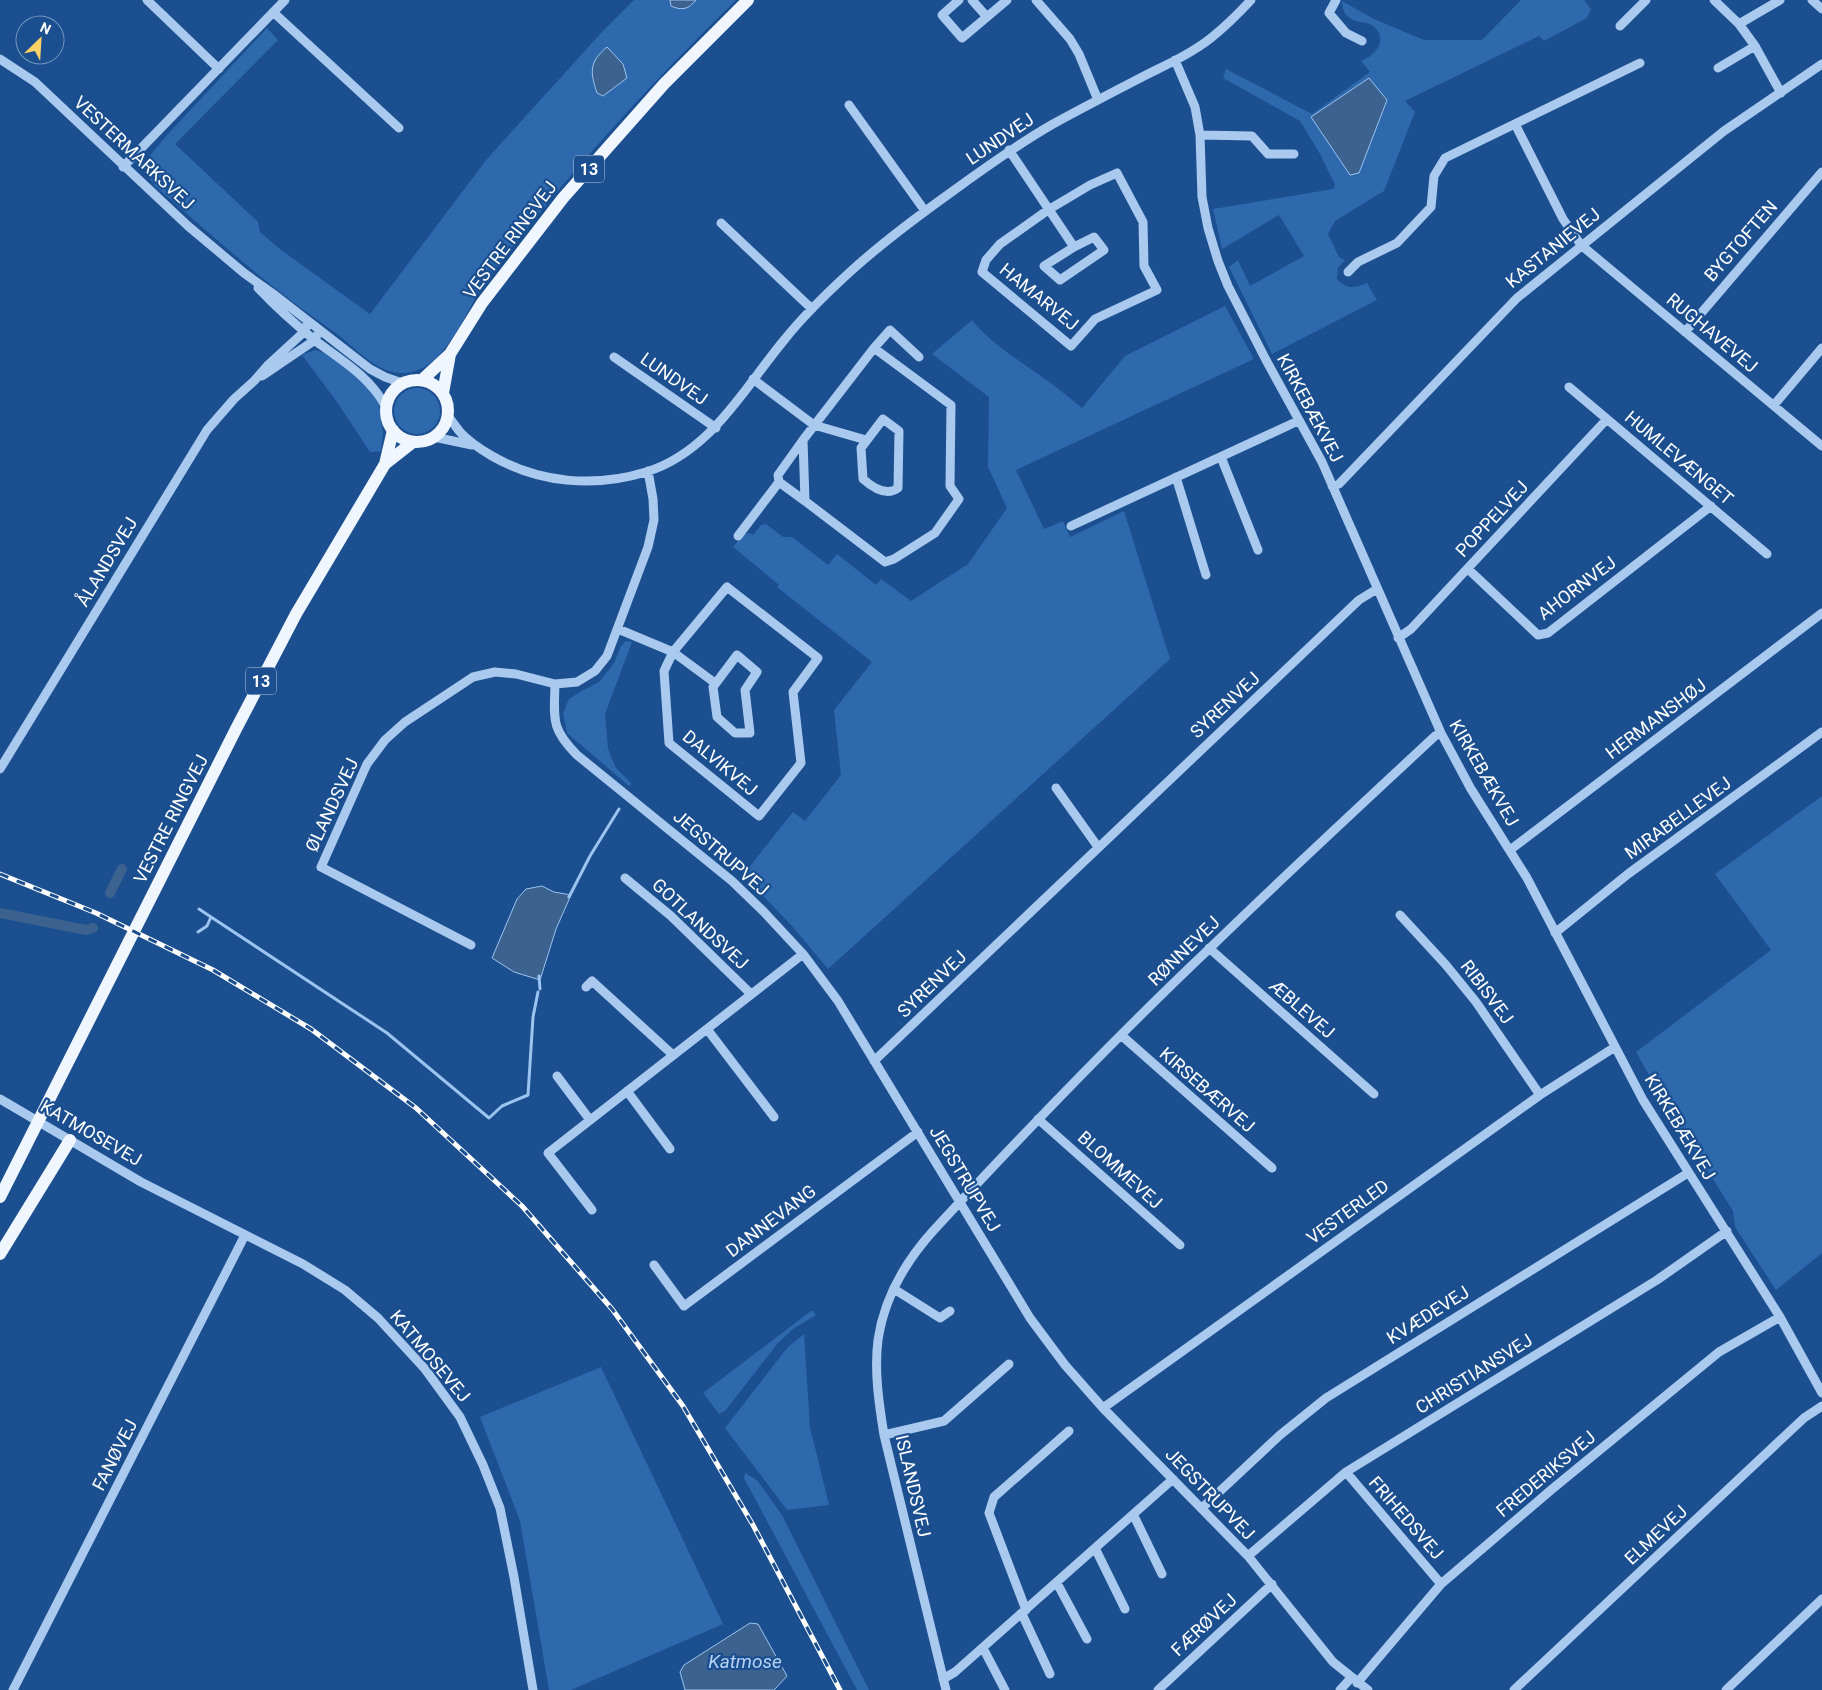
<svg xmlns="http://www.w3.org/2000/svg" width="1822" height="1690" font-family="Roboto,sans-serif">
<style>
.green{fill:#2e69ad}
.water{fill:#3c6290;stroke:#9cc4f0}
.lines{fill:none;stroke-linecap:round;stroke-linejoin:round}
.stream{stroke:#9cc4f0;stroke-width:3}
.canal{stroke:#3c6290;stroke-width:10}
.minor{stroke:#a9c9ee;stroke-width:9}
.major{stroke:#f0f6ff;stroke-width:12}
.rail-casing{stroke:#fff;stroke-width:5}
.rail{stroke:#1b4f8f;stroke-width:3;stroke-dasharray:9;stroke-linecap:butt}
.labels{text-anchor:middle;stroke-width:4.5;stroke-linejoin:round;paint-order:stroke}
.shield{fill:#1b4f8f;stroke:#bbcadd;stroke-width:1}
.shield-label{font-size:16px;font-weight:bold;fill:#fff}
.street-label{font-size:18px;fill:#fff;stroke:#1b4f8f}
.water-label{font-size:19px;font-style:italic;fill:#b5d3f5;stroke:#1b4f8f}
</style>
<rect width="100%" height="100%" fill="#1b4f8f"/>
<path class="green" d="M634,0H670L671,6L690,7L696,0H736C646,88 560,182 485,283C463,314 444,376 399,373C375,371 355,348 337,334C315,318 292,302 271,285C231,253 193,219 155,186L146,173L148,158L167,135L267,28L278,40L175,144L258,222L260,232L281,250L370,314L487,159L600,34Z
M1521,0H1584L1591,9L1587,18L1544,41L1539,36L1405,101L1415,112L1384,191L1335,221L1328,234L1339,257L1345,260L1338,268L1337,279C1347,290 1354,288 1367,283L1377,300L1272,354L1229,267L1238,260L1250,286L1304,256L1279,215L1222,249L1213,209L1333,189L1335,185L1320,154L1300,121L1223,78L1226,69L1312,114L1370,72L1361,61C1376,55 1389,39 1373,26C1367,21 1356,23 1350,18C1343,14 1343,9 1342,1L1374,19L1424,40H1482Z
M1225,306L1254,359L1016,470L1044,529L1063,521L1070,537L1124,511L1170,659L828,969L792,926L743,875L793,812L805,821L841,775L834,710L872,662L777,587L779,585L733,547L743,534L750,533L753,535L761,525L766,524L783,537H792L828,565L837,554L876,585L881,579L911,601L968,564L1007,508L988,467L989,397L932,354L972,320C992,345 1022,362 1048,381C1060,390 1071,399 1082,408L1125,356Z
M315,350L328,354L367,384L379,402L383,433L381,451L370,452L337,402L302,355Z
M394 411a23 23 0 1 1 46 0a23 23 0 1 1-46 0Z
M626,641L632,642L605,714L608,749L616,768L632,784L629,786L567,733L563,713L569,699L580,692L599,682L614,663L621,646Z
M1822,796V1253L1776,1290L1735,1227L1733,1211L1663,1100L1636,1052L1771,950L1715,874Z
M811,1311H813L816,1315L793,1329L778,1343L725,1411L719,1414L703,1393Z
M804,1334L810,1427L829,1505L787,1510L725,1428L787,1348Z
M601,1367L723,1624L571,1690H549L520,1521L480,1417Z
M745,1473L757,1480L782,1515L869,1690H857L744,1478Z"/>
<path class="water" d="M670,0H696C689,9 682,11 671,6Z
M607,47L623,64L627,78L603,96L597,93C590,72 589,62 607,47Z
M1369,78L1387,100L1359,173L1350,175L1311,117Z
M542,886L554,892L571,895L556,929L540,980L514,972L492,958L517,899L526,889Z
M750,1623L758,1624L787,1676L774,1690H685L680,1672L684,1665Z"/>
<g class="lines">
<path class="stream" d="M569,897L590,856L619,809
M211,917L387,1033L489,1118L502,1106L528,1095L533,1017L538,992
M198,932L207,926L211,917L199,909
M539,976L540,989"/>
<path class="canal" d="M110,893L122,869
M0,913L86,930L93,928"/>
<path class="minor" d="M147,0L219,69
M959,0L942,15L962,38L1007,0
M972,0L987,17
M1036,0L1070,39L1079,54L1098,100
M1336,0L1329,13L1346,33L1362,41
M1714,0L1739,24L1755,46L1781,93
M1812,0L1822,9
M273,12L399,128
M1739,24L1780,0
M1620,26L1646,0
M0,59L35,82L188,226L244,273L276,296L370,369L385,377L402,383
M1175,60L1195,107L1200,135L1202,197L1208,228L1218,261L1228,286L1266,360L1322,462L1441,733L1471,789L1527,878L1643,1100L1780,1317L1822,1393
M1718,68L1755,46
M849,105L925,211
M1515,124L1563,219L1581,245L1822,446
M1200,135L1252,136L1268,154H1294
M1009,150L1074,247L1044,266L1060,280L1104,250L1094,237L1074,247
M123,167L285,0
M1117,173L1143,222L1144,266L1157,290L1095,319L1071,346L982,272L986,260L1000,244L1048,210L1090,185Z
M721,223L812,309
M1348,272L1358,262L1397,243L1431,207L1434,176L1445,158L1640,63
M258,288C276,307 296,325 317,342C343,361 371,378 386,407
M1685,332L1822,172
M614,357L716,428
M262,376L315,340L317,335
M753,379L814,425L866,440
M1569,387L1767,554
M1774,405L1822,348
M448,416C452,421 456,427 460,432C469,442 480,449 492,456C539,483 594,488 646,472C711,452 744,388 785,339C804,315 828,292 851,271C883,242 918,216 953,191C986,167 1018,144 1053,124C1084,107 1115,91 1146,75C1168,64 1192,53 1211,38C1226,26 1239,13 1251,0
M883,419L899,431L898,488C886,497 872,487 863,479L861,448Z
M434,437L472,445
M803,440L805,501L885,562L894,559L935,533L959,499L950,486L951,405L874,348
M1221,457L1258,550
M1176,477L1206,575
M1332,486L1339,484L1517,298L1724,131L1822,64
M805,501L779,482L778,475L803,440L874,348L890,330L919,357
M1071,526L1298,421
M738,536L779,482
M1468,569L1538,635L1548,633L1711,506
M727,587L818,658L793,692L801,763L759,816L669,743L664,671L673,652Z
M618,629L673,652L715,683
M1398,638L1411,629L1607,419
M737,655L757,672L745,690L750,733H735L717,717L713,687Z
M555,684C554,720 551,729 577,755L732,881L764,912L803,954L838,1001L1030,1318L1065,1365L1103,1408L1248,1556L1333,1662L1368,1690
M0,769L207,430L234,399L254,381L268,365L305,331L308,321
M1056,788L1098,847
M1510,850L1822,613
M625,878L671,916L751,994
M1400,915L1446,965L1476,1002L1540,1095
M1555,933L1628,874L1822,732
M471,945L321,867L367,764L385,740L405,722L473,677L495,672L516,674L555,684L577,682L595,671L607,656L648,547L654,520L653,499L648,471
M1209,948L1374,1094
M586,987L592,981L673,1055
M707,1029L774,1117
M1121,1035L1272,1168
M874,1061L1359,600L1377,589
M557,1076L590,1120
M627,1091L670,1149
M0,1099L141,1182L303,1264L345,1290L378,1318L425,1369L460,1417L483,1465L500,1508L514,1577L533,1690
M1038,1119L1180,1245
M592,1210L548,1153L803,954
M654,1265L684,1306L918,1132
M894,1289L940,1318L950,1311
M1103,1408L1540,1095L1615,1047
M884,1435L944,1421L1009,1364
M1346,1472L1441,1584
M1202,1508L1280,1435L1326,1398L1688,1173
M1134,1516L1162,1574
M1096,1550L1125,1609
M1248,1556L1346,1472L1657,1280L1727,1231
M1057,1583L1087,1639
M1026,1610L989,1513L994,1497L1069,1431
M1022,1614L1050,1674
M983,1648L1005,1690
M943,1679L955,1672L1173,1479
M1357,1683L1441,1584L1551,1490L1719,1352L1780,1317
M13,1690L245,1235
M946,1690L884,1435C879,1404 874,1371 878,1340C884,1299 906,1261 933,1231C1023,1134 1114,1039 1210,948C1284,876 1360,806 1435,736L1441,733
M1158,1690L1272,1584
M1340,1690L1351,1678
M1514,1690L1804,1418L1822,1406
M1726,1690L1822,1599"/>
<path class="major" d="M386 411a31 31 0 1 1 62 0a31 31 0 1 1-62 0Z
M422,380L450,354L482,303L563,198L664,84L748,0
M443,393L450,354
M385,464L413,442
M0,1197L236,729L296,614L385,464L393,430
M0,1254L70,1140"/>
<defs>
<path id="rail" d="M0,874L96,913L213,970L311,1029L416,1108L522,1206L612,1309L683,1406L753,1525L840,1690"/>
</defs>
<use href="#rail" class="rail-casing"/>
<use href="#rail" class="rail"/>
</g>
<g class="labels">
<g class="shield">
<rect x="574" y="155.5" width="30" height="27" rx="4"/>
<rect x="246" y="667.5" width="30" height="27" rx="4"/>
</g>
<g class="shield-label">
<text x="589" y="175">13</text>
<text x="261" y="687">13</text>
</g>
<g class="street-label">
<text transform="translate(1000 139) rotate(-34)" y="6">LUNDVEJ</text>
<text transform="translate(134 153) rotate(43)" y="6">VESTERMARKSVEJ</text>
<text transform="translate(510 240) rotate(-53)" y="6">VESTRE RINGVEJ</text>
<text transform="translate(1741 241) rotate(-49)" y="6">BYGTOFTEN</text>
<text transform="translate(1553 248) rotate(-39)" y="6">KASTANIEVEJ</text>
<text transform="translate(1039 297) rotate(39)" y="6">HAMARVEJ</text>
<text transform="translate(1712 333) rotate(40)" y="6">RUGHAVEVEJ</text>
<text transform="translate(674 379) rotate(35)" y="6">LUNDVEJ</text>
<text transform="translate(1310 408) rotate(62)" y="6">KIRKEBÆKVEJ</text>
<text transform="translate(1679 458) rotate(40)" y="6">HUMLEVÆNGET</text>
<text transform="translate(1492 519) rotate(-47)" y="6">POPPELVEJ</text>
<text transform="translate(107 562) rotate(-59)" y="6">ÅLANDSVEJ</text>
<text transform="translate(1577 588) rotate(-37)" y="6">AHORNVEJ</text>
<text transform="translate(1225 705) rotate(-43)" y="6">SYRENVEJ</text>
<text transform="translate(1656 719) rotate(-37)" y="6">HERMANSHØJ</text>
<text transform="translate(720 763) rotate(40)" y="6">DALVIKVEJ</text>
<text transform="translate(1484 773) rotate(60)" y="6">KIRKEBÆKVEJ</text>
<text transform="translate(332 805) rotate(-65)" y="6">ØLANDSVEJ</text>
<text transform="translate(1678 818) rotate(-36)" y="6">MIRABELLEVEJ</text>
<text transform="translate(171 819) rotate(-63)" y="6">VESTRE RINGVEJ</text>
<text transform="translate(721 853) rotate(41)" y="6">JEGSTRUPVEJ</text>
<text transform="translate(700 924) rotate(43)" y="6">GOTLANDSVEJ</text>
<text transform="translate(1184 951) rotate(-44)" y="6">RØNNEVEJ</text>
<text transform="translate(932 984) rotate(-44)" y="6">SYRENVEJ</text>
<text transform="translate(1487 992) rotate(53)" y="6">RIBISVEJ</text>
<text transform="translate(1302 1009) rotate(41)" y="6">ÆBLEVEJ</text>
<text transform="translate(1207 1090) rotate(41)" y="6">KIRSEBÆRVEJ</text>
<text transform="translate(1680 1127) rotate(59)" y="6">KIRKEBÆKVEJ</text>
<text transform="translate(91 1133) rotate(30)" y="6">KATMOSEVEJ</text>
<text transform="translate(1120 1170) rotate(42)" y="6">BLOMMEVEJ</text>
<text transform="translate(965 1179) rotate(59)" y="6">JEGSTRUPVEJ</text>
<text transform="translate(1348 1212) rotate(-36)" y="6">VESTERLED</text>
<text transform="translate(771 1221) rotate(-37)" y="6">DANNEVANG</text>
<text transform="translate(1428 1315) rotate(-32)" y="6">KVÆDEVEJ</text>
<text transform="translate(430 1356) rotate(50)" y="6">KATMOSEVEJ</text>
<text transform="translate(1474 1374) rotate(-32)" y="6">CHRISTIANSVEJ</text>
<text transform="translate(115 1455) rotate(-63)" y="6">FANØVEJ</text>
<text transform="translate(1546 1474) rotate(-40)" y="6">FREDERIKSVEJ</text>
<text transform="translate(913 1486) rotate(77)" y="6">ISLANDSVEJ</text>
<text transform="translate(1210 1494) rotate(46)" y="6">JEGSTRUPVEJ</text>
<text transform="translate(1406 1518) rotate(49)" y="6">FRIHEDSVEJ</text>
<text transform="translate(1656 1535) rotate(-43)" y="6">ELMEVEJ</text>
<text transform="translate(1204 1625) rotate(-43)" y="6">FÆRØVEJ</text>
</g>
<g class="water-label">
<text x="745" y="1668">Katmose</text>
</g>
</g>
<g transform="translate(40 40) rotate(25)"><circle r="24" fill="#1b4f8f" stroke="#7695bc"/>
<path d="M0-4L9 19L0 12L-9 19Z" fill="#ffd166"/>
<text y="-8" font-size="14" font-weight="bold" text-anchor="middle" fill="#ffffff">N</text>
</g>
</svg>
